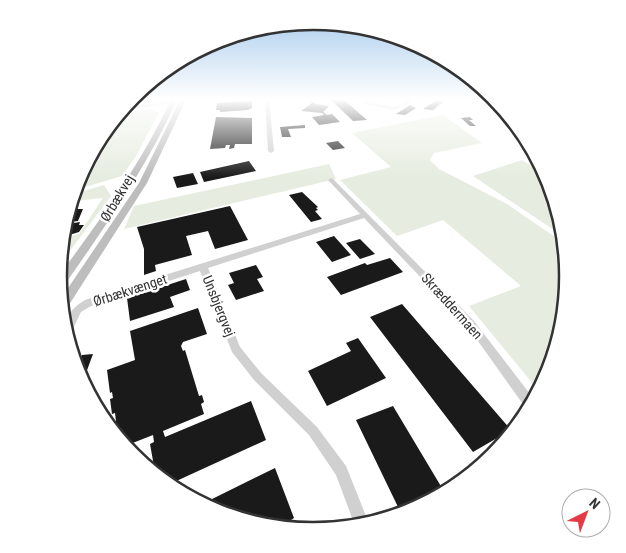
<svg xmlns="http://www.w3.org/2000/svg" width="626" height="553" font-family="'Roboto Condensed',sans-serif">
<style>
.green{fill:#e6ecdf}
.building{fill:#1a1a1a}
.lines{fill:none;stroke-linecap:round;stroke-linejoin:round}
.minor{fill:#d0d0d0;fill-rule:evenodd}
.tertiary{fill:#d0d0d0;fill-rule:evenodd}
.secondary{fill:#bdbdbd;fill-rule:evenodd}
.labels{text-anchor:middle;stroke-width:5;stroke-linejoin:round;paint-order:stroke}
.street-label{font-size:14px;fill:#333;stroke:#fff}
.rim{fill:none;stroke:#333;stroke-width:2.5}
</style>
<rect width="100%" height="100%" fill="#fff"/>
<path class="green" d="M150,109L159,112L136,156L122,176L75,190L77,181L121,113Z
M443,115L482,143L434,153L430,160L439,169L507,204L561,241L568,277L549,374L538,390L469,306L521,286L443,220L397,236L340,180L391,167L352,133Z
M522,160L545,174L549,179L560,234L473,176Z
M329,164L336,179L124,229L134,206Z
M104,185L111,196L60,264L66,237L79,234L103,198L73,201L74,194Z"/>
<path class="building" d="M309,100L316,104L329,106L323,112L327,115L332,114L340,122L319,125L312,117L324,115L322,113L301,111L312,103Z
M331,100H344L367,120L353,121Z
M437,100L443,102L433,110L423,109Z
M252,101V108L248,110L220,112V110H216L217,103Z
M410,105L416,108L405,115L396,114Z
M216,117L252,118V144H235L234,148L229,149L230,145H226L225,148L210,149Z
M470,117L473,120H469L476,126H470L461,118Z
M305,125V128L288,129L291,137H282L280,127Z
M338,141L345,148L333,150L326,143Z
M249,161L256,171L204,182L200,172Z
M193,173L198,184L177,188L173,177Z
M302,192L318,207L316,208L318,210L315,211L322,219L311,222L289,195Z
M77,206V209H83L78,221L69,222L72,207Z
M230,206L248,240L215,249L208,231L186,236L192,255L155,265L156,271L144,275V249L137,227Z
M80,222L79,225H84L79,232L66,236L68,224Z
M334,236L351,255L332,262L316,242Z
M360,239L375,254L360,259L346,243Z
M390,258L403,272L341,295L327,277L365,263L367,265Z
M256,265L263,277L257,279L264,291L236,300L228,285L234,283L229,273Z
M186,279L190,290L170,297L174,307L130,321L127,298Z
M402,304L511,430L473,452L370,317Z
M198,308L207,334L183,342L181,346L183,351L185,350L199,396L202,395L204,402L201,404L204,414L163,431L165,437L251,401L266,440L172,483L155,472L150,444L154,442L153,435L125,446L114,429L113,422L116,421L115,413L112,414L110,399L113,398L112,392L110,393L107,370L135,360L130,331Z
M358,338L386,378L327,406L308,371L351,351L346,343Z
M93,354L86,373L77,374L76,370L82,355Z
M393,406L442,488L399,509L356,420Z
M275,468L294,518L291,520L294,528L215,512L202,504Z"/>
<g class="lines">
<path class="minor" d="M265,100H269L274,151L271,153L268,151Z
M362,100H366L370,102L394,107L410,100L414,101L394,110L366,104Z
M331,178L333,179L474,321L533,398L527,408L525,407L468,327L364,218L208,268L240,347L262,374L317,427L346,466L368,521L354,523L336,475L309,435L254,380L232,352L200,271L91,306L81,312L72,331L69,332C65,315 71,309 85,300L360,214L329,181L328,180Z"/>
<path class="tertiary" d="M185,100H197L123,110L125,107Z"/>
<path class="secondary" d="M171,100H177C147,167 105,227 63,287L60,288L58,277C100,220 141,164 171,100Z
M180,100H186L147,183L67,308L64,309L62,297L139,183Z"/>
</g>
<linearGradient id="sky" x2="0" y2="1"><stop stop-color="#9ec6ea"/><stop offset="0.56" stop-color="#fff"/><stop offset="1" stop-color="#fff" stop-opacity="0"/></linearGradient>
<rect width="626" height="177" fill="url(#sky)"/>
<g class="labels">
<g class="street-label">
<text transform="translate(117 198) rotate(-59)" y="5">Ørbækvej</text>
<text transform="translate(130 290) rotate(-18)" y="5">Ørbækvænget</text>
<text transform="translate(219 306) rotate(68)" y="5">Unsbjergvej</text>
<text transform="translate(452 306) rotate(48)" y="5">Skræddermaen</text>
</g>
</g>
<path d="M0 0H626V553H0ZM67 276a246 246 0 1 1 492 0a246 246 0 1 1-492 0Z" fill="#fff" fill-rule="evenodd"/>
<path class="rim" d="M67 276a246 246 0 1 1 492 0a246 246 0 1 1-492 0Z"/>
<g transform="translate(586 513) rotate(42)"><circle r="24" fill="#ffffff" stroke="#adadad"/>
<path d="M0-4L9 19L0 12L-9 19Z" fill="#e63946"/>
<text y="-8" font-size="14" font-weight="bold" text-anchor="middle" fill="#333333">N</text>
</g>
</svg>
